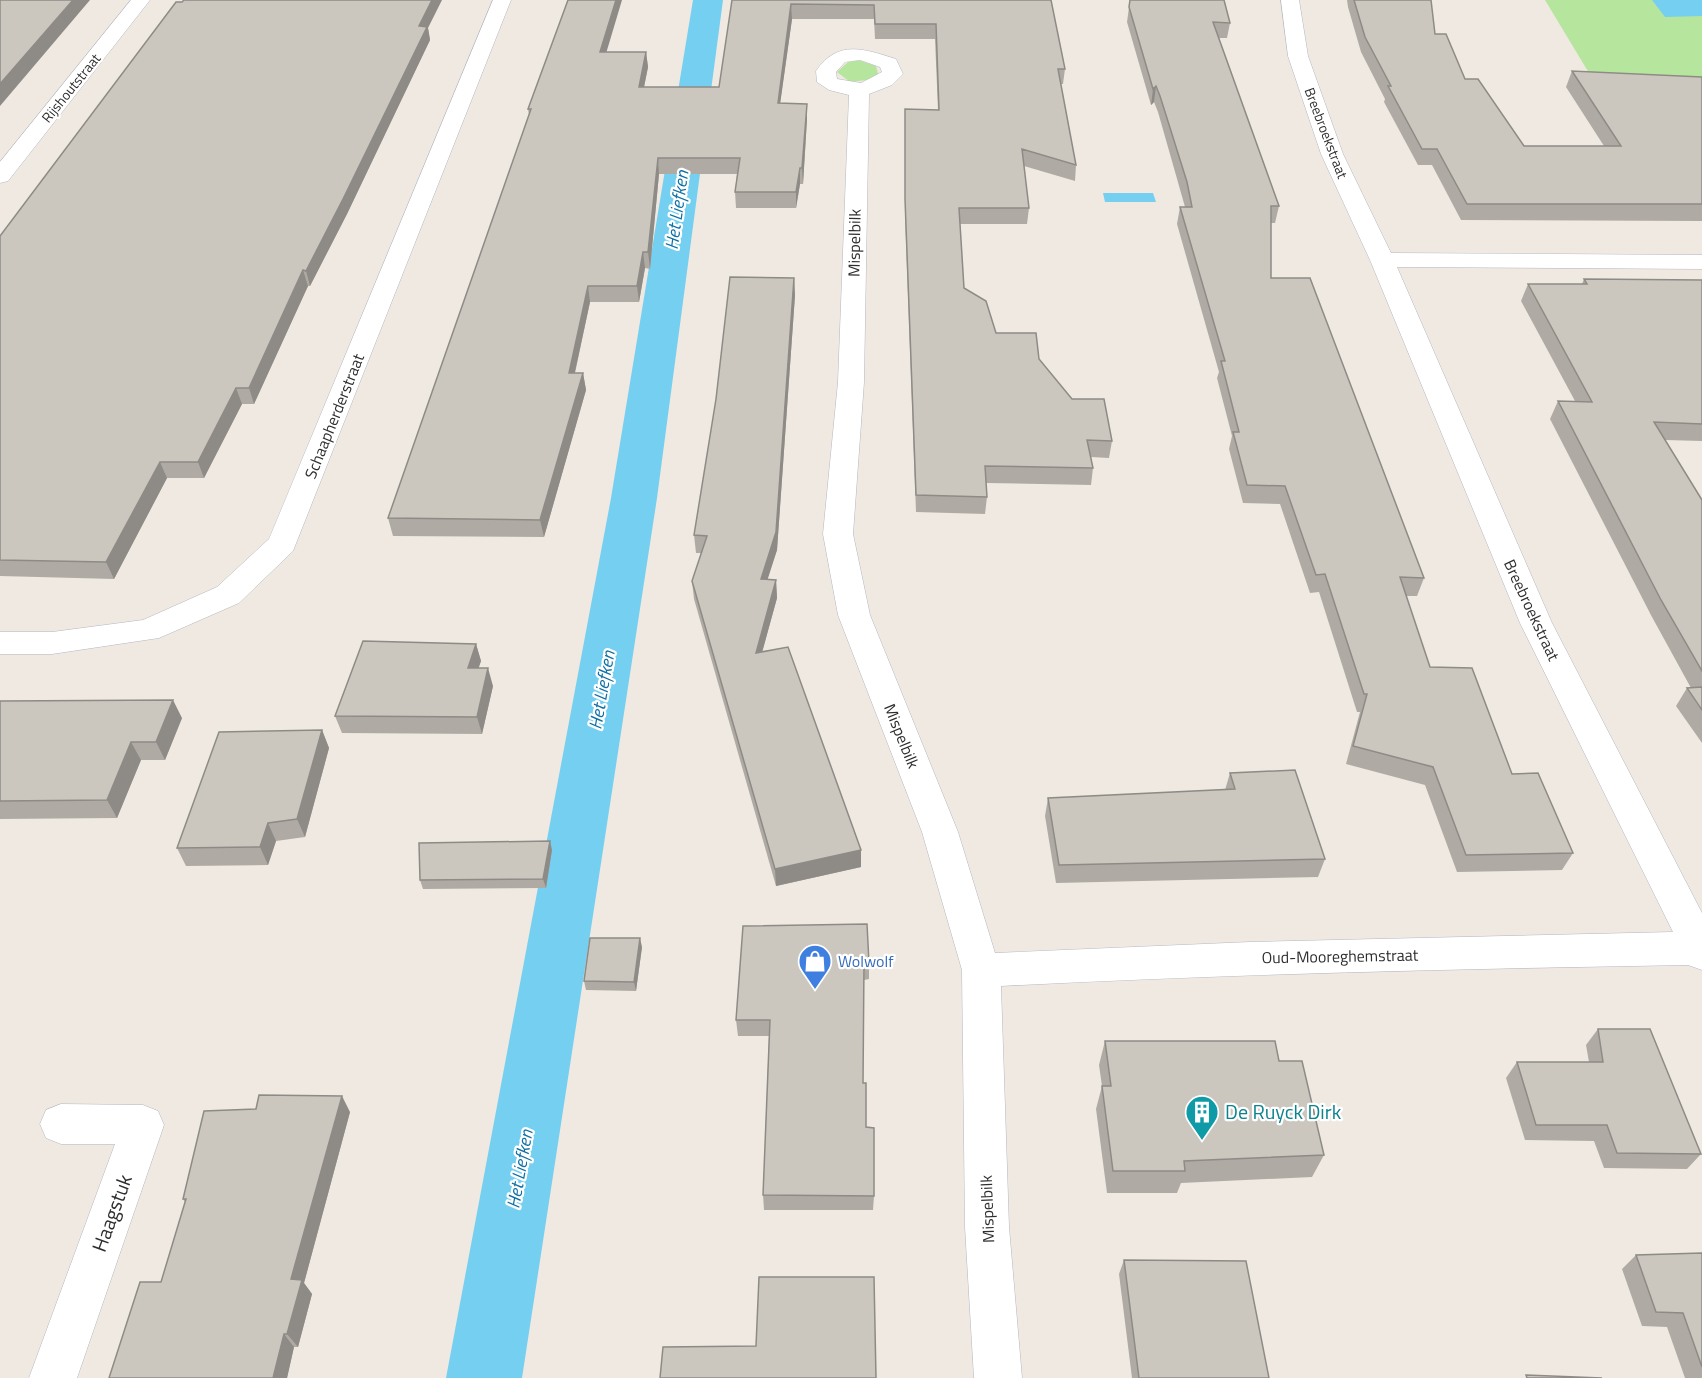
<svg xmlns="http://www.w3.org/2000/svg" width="1702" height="1378" viewBox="0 0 1702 1378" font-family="'Titillium Web',sans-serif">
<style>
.green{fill:#b6e59e}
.water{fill:#75cff0}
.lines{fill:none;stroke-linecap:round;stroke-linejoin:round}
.canal{fill:#75cff0;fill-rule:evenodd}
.minor-casing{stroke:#b4b7c1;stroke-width:1}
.minor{fill:#fff;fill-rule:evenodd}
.wall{fill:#afaba4}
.shaded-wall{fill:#8e8b86}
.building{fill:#cbc7bf;stroke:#8e8b86;stroke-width:1.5}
.labels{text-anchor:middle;stroke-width:4.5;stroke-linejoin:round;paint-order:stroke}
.far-street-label{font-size:14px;fill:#2e2e2e;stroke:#fff}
.street-label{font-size:16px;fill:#2e2e2e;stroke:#fff}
.shop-label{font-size:16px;fill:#366cbe;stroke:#fff;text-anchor:start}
.water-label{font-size:18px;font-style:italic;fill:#0d6fa3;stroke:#fff}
.near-culture-label{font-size:20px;fill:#0d838f;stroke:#fff;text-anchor:start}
.near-street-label{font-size:20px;fill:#2e2e2e;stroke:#fff}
</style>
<rect width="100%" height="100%" fill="#efe9e1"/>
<path class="green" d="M1545 0H1702V104L1604 98Z
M858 60 876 66 878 74 875 79 850 82 837 72 848 62Z"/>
<path class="water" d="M1652 0H1702V16L1665 17Z
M1103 193H1153L1156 202H1105Z"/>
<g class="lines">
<path class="canal" d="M693 0H723L657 498 522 1378H446L611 498Z"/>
<defs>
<path id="minor" d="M131 0H150L8 181 0 183V162Z
M493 0H511L293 551 239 603 159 638 52 654H0V632H52L143 620 217 587 269 539Z
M1281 0H1299L1308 56 1343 154 1391 253 1702 255V269L1397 267 1552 623 1702 913V970L1688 965C1459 969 1230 974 1001 986L1009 1227 1022 1378H974L965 1227 962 970 922 832 838 615 823 534 838 382 849 95 829 90 817 82 816 71C838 39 864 49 896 59L903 74 892 85 869 94 864 382 853 534 870 615 958 832 995 953 1250 942 1673 932 1520 623 1370 260 1321 154 1288 56ZM860 60 880 67 882 72 861 83 837 79 836 72 845 62Z
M61 1104 143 1105 158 1111 164 1125 77 1378H29L115 1144H61L46 1138 40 1124 46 1110Z"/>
</defs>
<use href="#minor" class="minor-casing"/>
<use href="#minor" class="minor"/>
</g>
<path class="wall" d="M732 0H1051L1065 69 1063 84H1061L1076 165 1075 181 1024 166 1029 208 1027 224H960L964 288 996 333 1039 359 1072 399 1112 441 1109 458 1091 457 1093 468 1091 485 986 483 987 497 985 514 916 512 905 215V125L938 110 935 39H875L874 19H792L780 103 807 119 803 184H800L796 208H736L735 192 737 174H659L650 269 645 268 639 302H590L575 373H583L586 390 544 537 393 536 388 518 529 115 528 109 607 52H646L648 67 644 87H719Z
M1130 0 1230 23 1227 38H1219L1279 206 1275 223H1271V278L1424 578 1417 596H1406L1430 667 1573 853 1562 870 1457 872 1425 785 1346 764 1360 712H1357L1319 592 1310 593 1280 504 1243 503 1229 449 1232 436 1217 378 1219 372 1177 224 1180 207H1185L1158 112 1154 102 1151 105 1127 22Z
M1347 0H1431L1435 34 1465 79 1524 146H1604L1566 87 1572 71 1702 77V221L1461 220 1432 165H1418L1384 102 1385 99 1361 52 1348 7Z
M182 2 428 28 430 40 347 214 310 286H308L254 404H242L204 478H167L114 579 0 576V236Z
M794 278 795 295 777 550 767 579 776 580 777 598 762 652 861 867 776 886 694 599 692 581 701 553H696L694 535Z
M1584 279 1702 280V441L1665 440 1702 500V743L1676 706 1687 688H1691L1652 617 1550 419 1558 401H1575L1521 301 1528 284H1582Z
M476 644 481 661 478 668 493 686 482 734 342 733 335 716Z
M0 701 182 718 165 760H141L117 818 0 819Z
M322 730 329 748 305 837 276 841 268 865 186 866 177 848Z
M1230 773 1325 859 1318 877 1056 883 1045 816 1048 798 1225 790Z
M552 850 546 888 423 889 420 880Z
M743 926 869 963V979L864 980 863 1083 866 1127 874 1196 873 1210H764L763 1195 769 1036H738L736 1020Z
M642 947 636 991 586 990 584 981Z
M1598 1029 1701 1154 1687 1169 1604 1168 1594 1141 1525 1140 1506 1078 1517 1062H1589L1586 1045Z
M1105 1041 1279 1061 1324 1155 1312 1177 1181 1183 1177 1193H1107L1096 1109 1102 1086 1099 1065Z
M350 1112 304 1283 312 1294 298 1347H294L287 1378H109L161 1282 185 1202 183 1199Z
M1702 1253V1378H1685L1667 1327 1642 1326 1622 1269 1636 1255Z
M1124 1260 1269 1378H1132L1119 1274Z"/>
<path class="shaded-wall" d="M73 0H90L0 106V84Z
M432 0H442L428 28 430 40 347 214 310 286 306 271 419 26Z
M616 0H622L602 67 600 52Z
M791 4 792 19 778 119V103Z
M646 52 648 67 641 102 639 87Z
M1156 86 1154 102 1151 105 1153 89Z
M807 104V119L803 184 802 168Z
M658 158 659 174 650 269 648 252Z
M800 168V184L796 208V192Z
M643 252 645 268 639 302 637 286Z
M303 270 308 286 254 404 249 388Z
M794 278 795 295 777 550 762 597 761 579Z
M588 286 590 302 571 390 569 373Z
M583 373 586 390 544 537 540 520Z
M236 388 242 404 204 478 198 462Z
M160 462 167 478 114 579 106 562Z
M776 580 777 598 757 671 756 653Z
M476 644 481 661 473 685 468 668Z
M488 668 493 686 482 734 477 717Z
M173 700 182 718 165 760 156 742Z
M322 730 329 748 305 837 297 819Z
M131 742 141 760 117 818 107 800Z
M268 823 276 841 268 865 260 847Z
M550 841 552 850 546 888 543 879Z
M861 850V867L776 886 775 869Z
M640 938 642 947 636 991 634 982Z
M342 1096 350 1112 304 1283 312 1294 298 1347 287 1334 291 1279Z
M284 1334 294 1347 287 1378H273Z"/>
<path class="building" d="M0 0H73L0 84Z
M184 0H432L419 26 427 27 343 199 306 271 303 270 249 388H236L198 462H160L106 562 0 560V236L176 2H182Z
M568 0H616L600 52H646L639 87H719L732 0H1051L1065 69H1058L1076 165 1022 149 1029 208H959L964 288 986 301 996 333H1036L1039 359 1072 399H1104L1112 441 1087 440 1093 468 985 466 987 497 916 495 905 199V109L939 110 936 24H875L874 5 791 4 778 103 807 104 802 168H800L796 192H735L740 158H658L648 252H643L637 286H588L569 373H583L540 520 388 518 531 109H528Z
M1130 0H1224L1230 23 1213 22 1279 206H1271V278H1310L1424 578 1400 577 1430 667 1472 668 1512 774 1538 773 1573 853 1466 855 1433 767 1353 746 1367 694H1364L1325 574 1316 575 1285 486 1247 485 1233 432H1239L1221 361H1225L1180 207H1192L1187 182 1160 96 1156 86 1153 89 1129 7Z
M1354 0H1431L1435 34H1446L1465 79H1478L1524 146H1621L1572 71 1702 77V204H1467L1437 149H1422L1388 86H1391L1365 37Z
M730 277 794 278 776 532 761 579 776 580 756 653 788 647 861 850 775 869 692 581 707 536 694 535 716 399Z
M1584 279 1702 280V424L1654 422 1702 500V671L1661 600 1558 401 1592 402 1528 284H1587Z
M363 641 476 644 468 668H488L477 717 335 716Z
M1702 687V710L1687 688Z
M173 700 156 742H131L107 800 0 801V701Z
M322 730 297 819 268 823 260 847 177 848 219 732Z
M1295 770 1325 859 1059 865 1048 798 1235 789 1230 773Z
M550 841 543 879 420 880 419 843Z
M867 924 869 963H864L863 1083H866V1127L874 1128V1196L763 1195 770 1020H736L743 926Z
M590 938H640L634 982 584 981Z
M1598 1029H1650L1701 1154 1617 1153 1607 1125H1536L1517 1062H1603Z
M1105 1041H1275L1279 1061H1302L1324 1155 1184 1161 1185 1171H1113L1102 1086H1111Z
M259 1095 342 1096 291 1279 302 1280 287 1334H284L273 1378H109L140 1282H161L186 1199H183L204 1111 256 1109Z
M1702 1253V1367L1683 1313 1656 1312 1636 1255Z
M1124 1260 1246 1261 1269 1378H1139Z
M759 1277H874L876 1378H660L663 1347 756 1346Z
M1526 1375 1602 1378H1527Z"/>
<defs>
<symbol id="shop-pin" viewBox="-11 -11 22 30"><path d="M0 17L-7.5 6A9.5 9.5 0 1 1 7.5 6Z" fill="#3f7fe0" stroke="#fff"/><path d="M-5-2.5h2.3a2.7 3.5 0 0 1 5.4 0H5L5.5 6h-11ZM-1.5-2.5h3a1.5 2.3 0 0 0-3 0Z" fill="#fff"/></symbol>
<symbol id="building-pin" viewBox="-11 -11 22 30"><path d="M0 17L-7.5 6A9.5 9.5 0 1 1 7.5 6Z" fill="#0f9aa8" stroke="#fff"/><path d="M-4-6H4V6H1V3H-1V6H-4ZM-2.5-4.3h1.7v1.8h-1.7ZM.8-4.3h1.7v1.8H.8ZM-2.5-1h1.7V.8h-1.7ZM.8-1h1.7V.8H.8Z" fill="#fff"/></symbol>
</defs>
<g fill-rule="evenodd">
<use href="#shop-pin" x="796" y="942" width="38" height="52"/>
<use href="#building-pin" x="1183" y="1093" width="38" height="52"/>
</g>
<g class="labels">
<g class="far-street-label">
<text transform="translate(71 88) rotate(-51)" y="5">Rijshoutstraat</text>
<text transform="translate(1326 133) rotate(69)" y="5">Breebroekstraat</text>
</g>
<g class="street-label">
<text transform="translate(854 243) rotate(-89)" y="6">Mispelbilk</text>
<text transform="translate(334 416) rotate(-68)" y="6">Schaapherderstraat</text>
<text transform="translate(1532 610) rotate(65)" y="6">Breebroekstraat</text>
<text transform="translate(902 736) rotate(68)" y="6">Mispelbilk</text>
<text transform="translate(1340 956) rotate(-1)" y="6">Oud-Mooreghemstraat</text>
<text transform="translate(987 1209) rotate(-92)" y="6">Mispelbilk</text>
</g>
<g class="shop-label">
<text x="838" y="967">Wolwolf</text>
</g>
<g class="water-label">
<text transform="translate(677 210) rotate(-82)" y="6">Het Liefken</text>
<text transform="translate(602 690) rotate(-80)" y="6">Het Liefken</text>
<text transform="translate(520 1169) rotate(-80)" y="6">Het Liefken</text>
</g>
<g class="near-culture-label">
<text x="1225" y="1119">De Ruyck Dirk</text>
</g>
<g class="near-street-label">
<text transform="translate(112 1213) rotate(-70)" y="7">Haagstuk</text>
</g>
</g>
</svg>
